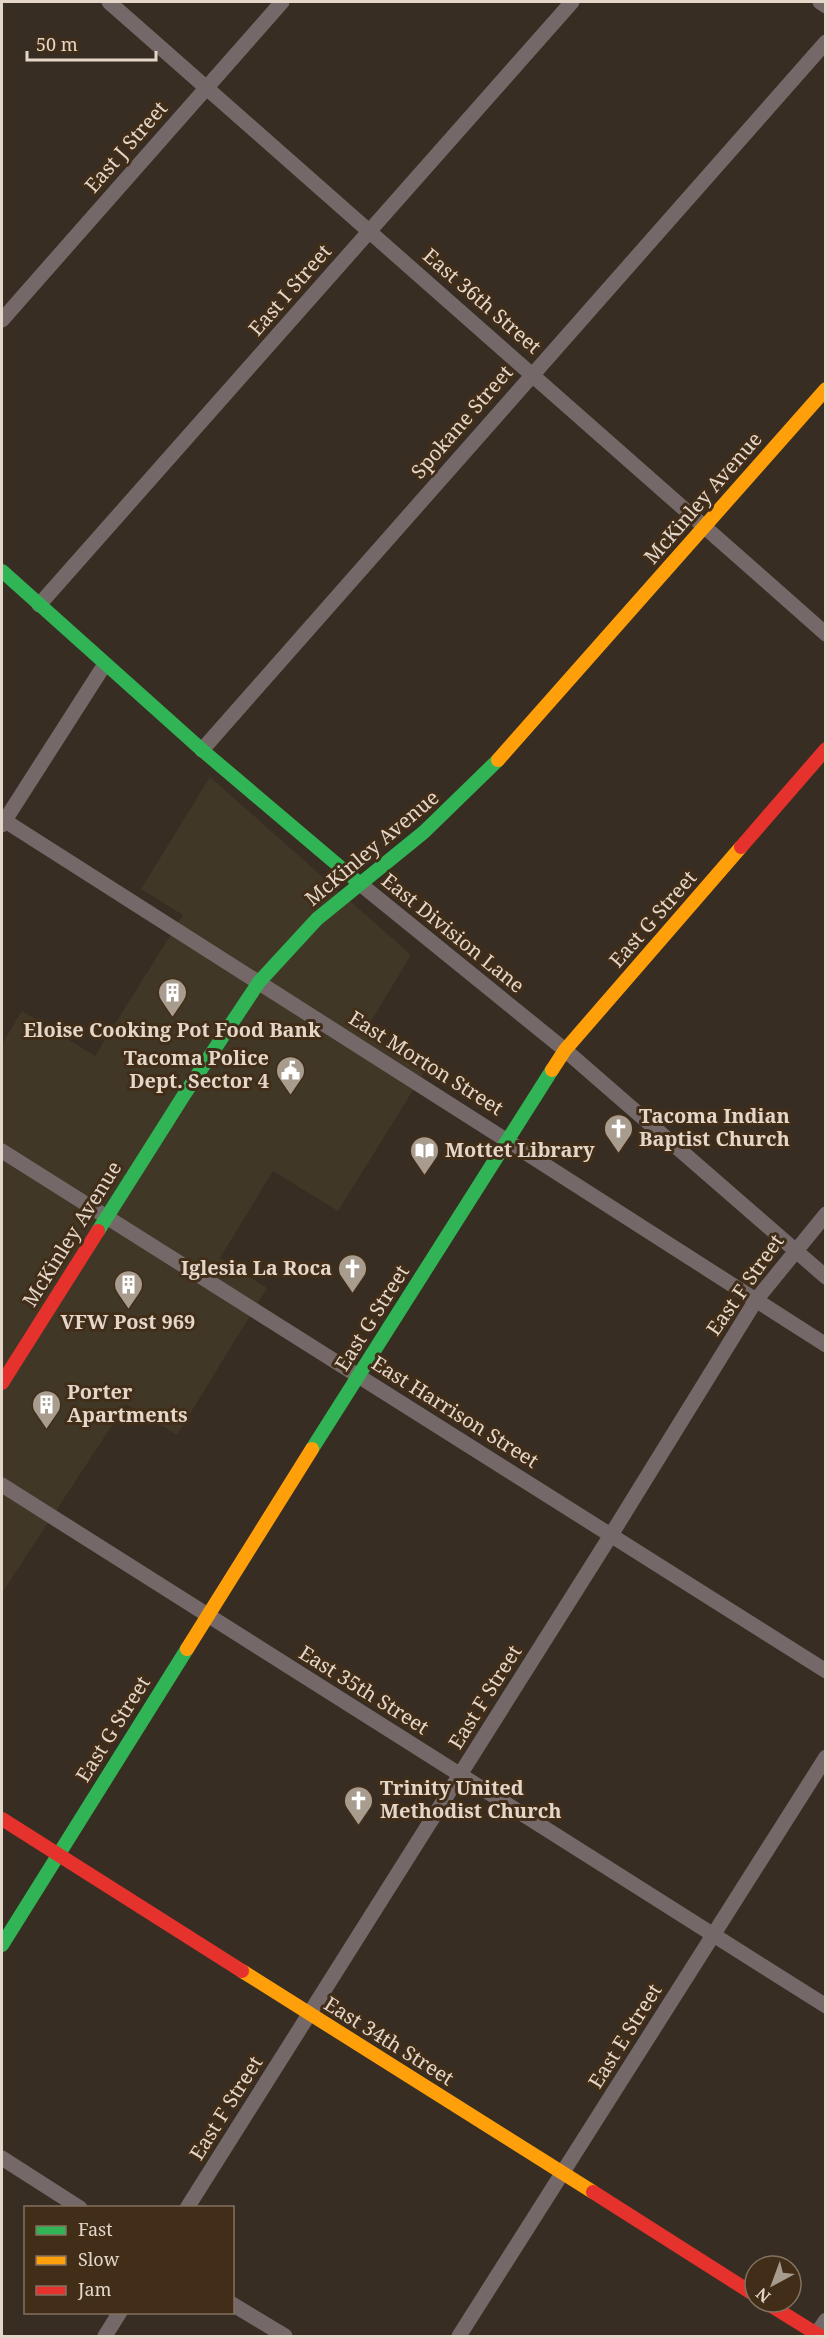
<svg xmlns="http://www.w3.org/2000/svg" width="827" height="2338" viewBox="0 0 827 2338" font-family="'Noto Serif',serif">
<style>
.commercial{fill:#403727}
.lines{fill:none;stroke-linecap:round;stroke-linejoin:round}
.street{stroke:#746968;stroke-width:15}
.fast{stroke:#30b455;stroke-width:14}
.slow{stroke:#ff9f0a;stroke-width:14}
.jam{stroke:#e5322d;stroke-width:14}
.labels{text-anchor:middle;stroke-width:6;stroke-linejoin:round;paint-order:stroke}
.street-label{font-size:20px;fill:#e4d7ca;stroke:#422e18}
.poi-label{font-size:20px;font-weight:bold;fill:#e4d7ca;stroke:#422e18;text-anchor:start}
</style>
<rect width="100%" height="100%" fill="#382d22"/>
<path class="commercial" d="M210 777 411 955 364 1033 425 1071 338 1211 273 1171 220 1258 267 1288 177 1435 126 1404 2 1593V1044L22 1011 95 1056 183 915 141 889Z"/>
<g class="lines">
<path class="street" d="M109 2 826 634
M820 2 826 6
M2 320 282 2
M39 605 572 2
M202 750 826 42
M2 819 506 1140 826 1345
M2 825 105 664
M359 883 565 1050 826 1277
M2 1151 826 1671
M2 1485 826 2006
M2 2158 80 2208
M187 2208 611 1535 756 1300 826 1214
M232 2304 285 2336
M105 2336 120 2312
M459 2336 826 1757
M815 2336 826 2320"/>
<path class="fast" d="M2 571 202 750 359 883
M98 1231 184 1095 259 982 317 919 424 832 498 760
M312 1449 552 1070
M2 1945 187 1649"/>
<path class="slow" d="M498 760 826 389
M552 1070 565 1050 741 847
M187 1649 312 1449
M242 1971 593 2192"/>
<path class="jam" d="M741 847 826 749
M2 1383 98 1231
M2 1819 242 1971
M593 2192 755 2295
M765 2302 820 2336"/>
</g>
<defs>
<symbol id="building-pin" viewBox="-11 -11 22 30"><path d="M0 17L-7.5 6A9.5 9.5 0 1 1 7.5 6Z" fill="#a89c8f" stroke="#422e18"/><path d="M-4-6H4V6H1V3H-1V6H-4ZM-2.5-4.3h1.7v1.8h-1.7ZM.8-4.3h1.7v1.8H.8ZM-2.5-1h1.7V.8h-1.7ZM.8-1h1.7V.8H.8Z" fill="#fff"/></symbol>
<symbol id="civic-pin" viewBox="-11 -11 22 30"><path d="M0 17L-7.5 6A9.5 9.5 0 1 1 7.5 6Z" fill="#a89c8f" stroke="#422e18"/><path d="M-.6-6.5H3V-4.5H.6V-3L4-1V1h2V6H-6V1h2V-1L-.6-3ZM-1.2 2.5V6h2.4V2.5Z" fill="#fff"/></symbol>
<symbol id="church-pin" viewBox="-11 -11 22 30"><path d="M0 17L-7.5 6A9.5 9.5 0 1 1 7.5 6Z" fill="#a89c8f" stroke="#422e18"/><path d="M-1.2-6h2.4v3.5h3.3v2.4h-3.3V6h-2.4V-.1h-3.3v-2.4h3.3Z" fill="#fff"/></symbol>
<symbol id="library-pin" viewBox="-11 -11 22 30"><path d="M0 17L-7.5 6A9.5 9.5 0 1 1 7.5 6Z" fill="#a89c8f" stroke="#422e18"/><path d="M-6-4Q-3-5.5-.7-3.5V5Q-3 3-6 4ZM6-4Q3-5.5 .7-3.5V5Q3 3 6 4Z" fill="#fff"/></symbol>
</defs>
<g fill-rule="evenodd">
<use href="#building-pin" x="156" y="976" width="33" height="45"/>
<use href="#civic-pin" x="274" y="1054" width="33" height="45"/>
<use href="#church-pin" x="602" y="1112" width="33" height="45"/>
<use href="#library-pin" x="408" y="1134" width="33" height="45"/>
<use href="#church-pin" x="336" y="1252" width="33" height="45"/>
<use href="#building-pin" x="112" y="1268" width="33" height="45"/>
<use href="#building-pin" x="30" y="1388" width="33" height="45"/>
<use href="#church-pin" x="342" y="1784" width="33" height="45"/>
</g>
<g class="labels">
<g class="street-label">
<text transform="translate(126 147) rotate(-49)" y="7">East J Street</text>
<text transform="translate(290 290) rotate(-49)" y="7">East I Street</text>
<text transform="translate(482 301) rotate(41)" y="7">East 36th Street</text>
<text transform="translate(462 422) rotate(-49)" y="7">Spokane Street</text>
<text transform="translate(703 498) rotate(-49)" y="7">McKinley Avenue</text>
<text transform="translate(372 848) rotate(-40)" y="7">McKinley Avenue</text>
<text transform="translate(653 919) rotate(-49)" y="7">East G Street</text>
<text transform="translate(453 933) rotate(39)" y="7">East Division Lane</text>
<text transform="translate(426 1063) rotate(32)" y="7">East Morton Street</text>
<text transform="translate(72 1234) rotate(-58)" y="7">McKinley Avenue</text>
<text transform="translate(745 1285) rotate(-55)" y="7">East F Street</text>
<text transform="translate(372 1318) rotate(-58)" y="7">East G Street</text>
<text transform="translate(455 1412) rotate(32)" y="7">East Harrison Street</text>
<text transform="translate(364 1690) rotate(32)" y="7">East 35th Street</text>
<text transform="translate(485 1697) rotate(-58)" y="7">East F Street</text>
<text transform="translate(113 1729) rotate(-58)" y="7">East G Street</text>
<text transform="translate(625 2036) rotate(-58)" y="7">East E Street</text>
<text transform="translate(389 2041) rotate(32)" y="7">East 34th Street</text>
<text transform="translate(226 2108) rotate(-58)" y="7">East F Street</text>
</g>
<g class="poi-label">
<text x="172" y="1037" text-anchor="middle">Eloise Cooking Pot Food Bank</text>
<text x="269" y="1065" text-anchor="end">Tacoma Police<tspan x="269" dy="23">Dept. Sector 4</tspan></text>
<text x="639" y="1123">Tacoma Indian<tspan x="639" dy="23">Baptist Church</tspan></text>
<text x="445" y="1157">Mottet Library</text>
<text x="332" y="1275" text-anchor="end">Iglesia La Roca</text>
<text x="128" y="1329" text-anchor="middle">VFW Post 969</text>
<text x="67" y="1399">Porter<tspan x="67" dy="23">Apartments</tspan></text>
<text x="380" y="1795">Trinity United<tspan x="380" dy="23">Methodist Church</tspan></text>
</g>
</g>
<rect width="827" height="2338" fill="none" stroke="#e4d7ca" stroke-width="6"/>
<rect x="24" y="2206" width="210" height="108" fill="#422e18" stroke="#83725f" stroke-width="1.5"/>
<rect x="36" y="2226" width="30" height="9" fill="#30b455" stroke="#83725f" stroke-width="1.5"/>
<text x="78" y="2236" font-size="18" fill="#e4d7ca">Fast</text>
<rect x="36" y="2256" width="30" height="9" fill="#ff9f0a" stroke="#83725f" stroke-width="1.5"/>
<text x="78" y="2266" font-size="18" fill="#e4d7ca">Slow</text>
<rect x="36" y="2286" width="30" height="9" fill="#e5322d" stroke="#83725f" stroke-width="1.5"/>
<text x="78" y="2296" font-size="18" fill="#e4d7ca">Jam</text>
<g transform="translate(773 2284) rotate(221)"><circle r="28" fill="#422e18" stroke="#83725f" stroke-width="1.5"/>
<path d="M0-4.5L10 22L0 15L-10 22Z" fill="#a89c8f"/>
<text y="-9" font-size="16" font-weight="bold" text-anchor="middle" fill="#e4d7ca">N</text>
</g>
<path d="M27 51v9h129v-9" fill="none" stroke="#e4d7ca" stroke-width="3"/>
<text x="36" y="51" font-size="18" fill="#e4d7ca" stroke="#422e18" stroke-width="4.5" paint-order="stroke">50 m</text>
</svg>
